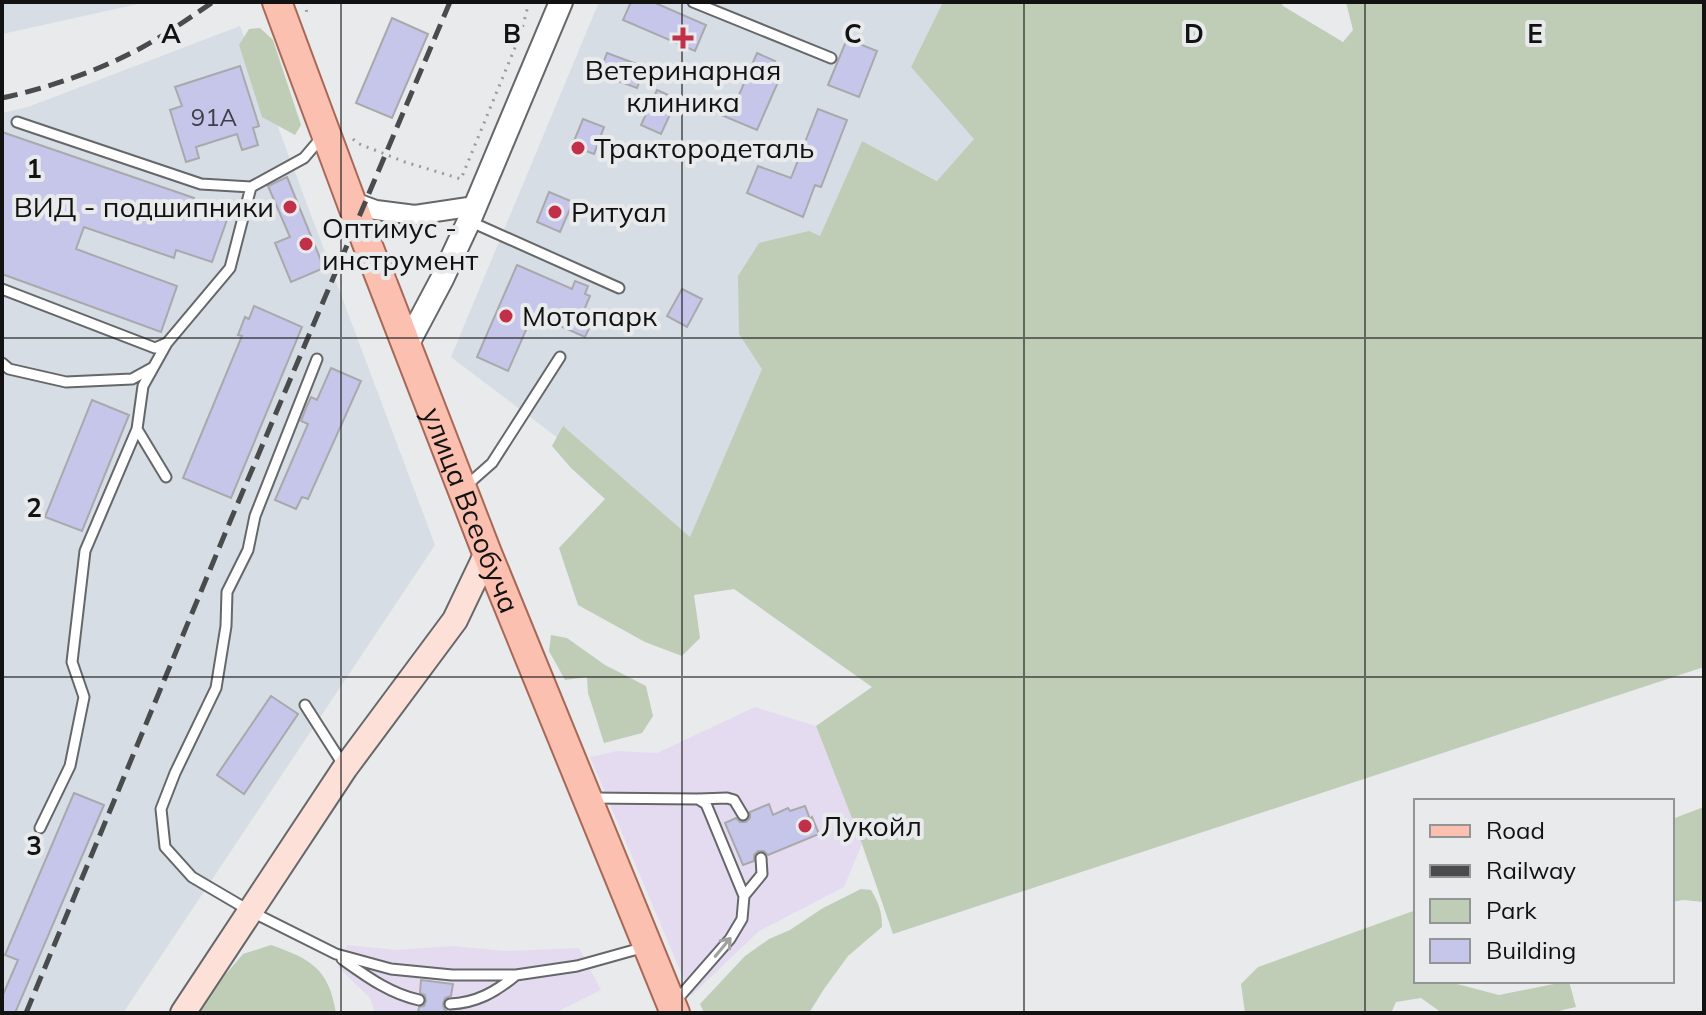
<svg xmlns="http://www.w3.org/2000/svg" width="1706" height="1015" viewBox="0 0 1706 1015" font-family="Mulish,sans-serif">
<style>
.commercial{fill:#e4dbf0}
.built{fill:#d6dde5}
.green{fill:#bfcdb7}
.building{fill:#c6c6ea;stroke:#a9a9ac;stroke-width:2}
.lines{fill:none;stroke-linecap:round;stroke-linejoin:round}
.service-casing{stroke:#656769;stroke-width:13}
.minor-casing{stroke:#656769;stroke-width:22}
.tertiary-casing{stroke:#656769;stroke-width:26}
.secondary-casing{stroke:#656769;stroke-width:28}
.primary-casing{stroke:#a86857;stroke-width:32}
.path{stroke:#999a9c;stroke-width:3;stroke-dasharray:2 6;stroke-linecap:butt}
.service{stroke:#fff;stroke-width:9}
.minor{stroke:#fff;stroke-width:18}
.tertiary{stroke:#fff;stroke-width:22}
.secondary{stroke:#fde0d7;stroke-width:24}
.primary{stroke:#fbc0b0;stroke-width:28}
.rail{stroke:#4a4b4c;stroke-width:5;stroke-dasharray:16 8;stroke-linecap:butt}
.oneway{stroke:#a0a0a1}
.grid{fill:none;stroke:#121213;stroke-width:2;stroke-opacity:0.55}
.poi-dot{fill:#c13048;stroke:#e8eaec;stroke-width:3}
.labels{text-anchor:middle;stroke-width:8;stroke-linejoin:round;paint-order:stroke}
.number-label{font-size:24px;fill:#3f3f49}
.poi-label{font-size:28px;fill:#121213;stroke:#e8eaec;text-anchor:start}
.street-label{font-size:28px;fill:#121213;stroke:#e8eaec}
.grid-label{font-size:26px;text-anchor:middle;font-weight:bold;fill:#121213;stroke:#e8eaec;stroke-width:8;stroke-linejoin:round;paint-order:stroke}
</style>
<rect width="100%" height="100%" fill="#e8eaec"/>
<path class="commercial" d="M755 707 816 726 862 844 844 887 759 931 691 996 590 757 617 751 657 753Z
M347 945 397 950 452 946 505 951 579 948 601 990 555 1013H375L370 998 338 967Z"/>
<path class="built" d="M2 2H147L2 34Z
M599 2H943L911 67 975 138 938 181 862 141 690 538 451 357Z
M240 26 435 545 123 1013H2V113L28 107Z"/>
<path class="green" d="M943 2H1281L1283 6 1343 42 1353 30 1346 2H1704V667L893 934 862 844 816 726 872 687 734 589 694 595 700 638 682 656 645 642 578 605 559 548 605 499 571 468 552 446 563 426 690 537 762 369 739 334 738 276 759 243 809 231 820 236 862 141 937 181 974 139 911 67Z
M260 28 273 40 301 125 295 135 262 117 239 45 249 29Z
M551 635 567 638 605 665 646 686 653 716 642 733 604 743 588 693 587 677 565 680 549 651Z
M1704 807V902L1683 900 1672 902V819Z
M861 889 871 890C879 903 882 912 882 927L848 956 824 989 809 1013H704L700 1004 745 956 769 939 790 930 823 908Z
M1416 910V981H1456L1457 984 1499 995 1569 981 1576 1007 1550 1013H1442L1421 998 1396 1002 1391 1013H1245L1241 984 1258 967Z
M271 945C311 959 329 969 336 1013H198L220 981 243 954Z"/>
<path class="building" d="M631 2H653L706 25 695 51 623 20Z
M392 18 428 34 392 118 356 103Z
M847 39 877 51 859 97 828 85Z
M607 53 645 67 637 88 599 74Z
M757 53 775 61 772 68 782 73 757 130 714 112 721 96 736 102Z
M240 66 259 126 253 128 258 145 242 150 237 134 196 147 199 158 186 162 170 110 182 106 175 87Z
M657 90 677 99 661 134 641 125Z
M818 109 847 120 821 187 815 185 803 217 747 193 758 166 791 178Z
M583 119 604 127 594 154 572 146Z
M2 132 194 198 192 205 228 217 212 262 176 250 174 258 84 227 76 249 177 286 161 332 2 274Z
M287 177 324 268 291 282 275 243 290 237 268 186Z
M549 192 573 202 560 232 537 222Z
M517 265 572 289 575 281 588 286 585 294 590 296 582 315 593 320 585 337 533 314 508 371 477 357Z
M682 289 702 299 687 327 667 316Z
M254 306 302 327 231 498 183 478 242 336 238 335 245 317 249 319Z
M331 368 361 381 308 499 302 497 296 509 275 500 308 424 301 421 306 408 311 397 317 400Z
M92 400 129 415 82 531 45 517Z
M271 696 298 714 244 794 217 775Z
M74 793 104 805 15 1013H2V997L18 960 5 955Z
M769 804 773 815 788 808 790 811 805 806 810 819 812 817 819 834 768 855 764 851H758L754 855V861L743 865 725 823 736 818 740 822H746L750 818V812Z
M421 980 453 984 451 996 445 998 443 1004 444 1009 449 1013H418L419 1007 424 1006 426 1001 425 995 420 993Z"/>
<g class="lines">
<defs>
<path id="service" d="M693 2 831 58
M17 122 201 184 251 187
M469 221 619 288
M2 289 155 348 167 343
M317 359 255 516 248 550 227 592 226 626 216 688 175 773 161 809 165 847 192 877 250 911 336 954 391 969 452 975H516L577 966 645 947
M2 363 9 369 66 382 132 379 152 368
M137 429 166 477
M466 486 492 463 560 357
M305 705 344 766
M590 798 698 799 706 804 711 816 744 896 742 919 730 939 674 1003
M699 799 727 798 734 800 743 815
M40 828 70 766 84 697 72 662 85 551 137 429 143 386 167 343 230 268 251 187 304 158 321 138
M744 896 762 874 761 858
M342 959C366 976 390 994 419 1000
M450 1004C476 1003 496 992 516 975"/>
<path id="minor" d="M351 201 376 210 415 215 475 206"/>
<path id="tertiary" d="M407 345 442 279 469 221 561 2"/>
<path id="secondary" d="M183 1013 345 768 455 620 487 553"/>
<g id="primary">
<path id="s1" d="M277 2 358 220 487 553 675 1013"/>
</g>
</defs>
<use href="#service" class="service-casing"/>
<use href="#minor" class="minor-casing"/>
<use href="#tertiary" class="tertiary-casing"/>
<use href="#secondary" class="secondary-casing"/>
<use href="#primary" class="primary-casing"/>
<path class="path" d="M305 2 307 14
M353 139 357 143 405 162 461 179 521 33 529 2"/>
<use href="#service" class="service"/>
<use href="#minor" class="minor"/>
<use href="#tertiary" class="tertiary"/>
<use href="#secondary" class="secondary"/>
<use href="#primary" class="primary"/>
<path class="rail" d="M2 98C55 86 108 68 155 40 175 28 194 15 213 2
M26 1013 229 524 450 2"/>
</g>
<defs><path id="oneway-shaft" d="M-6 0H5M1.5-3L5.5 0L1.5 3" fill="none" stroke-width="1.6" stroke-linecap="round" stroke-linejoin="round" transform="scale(2)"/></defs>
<use class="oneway" href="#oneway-shaft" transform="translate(723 947) rotate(-50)"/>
<path class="grid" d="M341 2V1013M682 2V1013M1024 2V1013M1365 2V1013M2 338H1704M2 677H1704"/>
<g class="poi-dot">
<path d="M679 26h8v8h8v8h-8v8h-8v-8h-8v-8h8z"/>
<circle cx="578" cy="148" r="8"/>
<circle cx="290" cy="207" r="8"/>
<circle cx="555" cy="212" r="8"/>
<circle cx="306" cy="244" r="8"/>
<circle cx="506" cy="316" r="8"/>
<circle cx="805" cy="826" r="8"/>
</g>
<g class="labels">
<g class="number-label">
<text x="214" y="126">91А</text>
</g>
<g class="poi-label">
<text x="683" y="80" text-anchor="middle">Ветеринарная<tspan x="683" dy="32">клиника</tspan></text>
<text x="594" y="158">Трактородеталь</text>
<text x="274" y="217" text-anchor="end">ВИД - подшипники</text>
<text x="571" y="222">Ритуал</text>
<text x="322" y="238">Оптимус -<tspan x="322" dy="32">инструмент</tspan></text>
<text x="522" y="326">Мотопарк</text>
<text x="821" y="836">Лукойл</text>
</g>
<g class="street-label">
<text dy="10" stroke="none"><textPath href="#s1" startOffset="544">улица Всеобуча</textPath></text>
</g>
</g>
<g class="grid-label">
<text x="171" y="43">A</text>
<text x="512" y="43">B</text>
<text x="853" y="43">C</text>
<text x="1194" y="43">D</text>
<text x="1535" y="43">E</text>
<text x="34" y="178">1</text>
<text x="34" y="517">2</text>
<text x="34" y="855">3</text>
</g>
<rect width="1706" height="1015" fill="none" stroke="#121213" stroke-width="8"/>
<rect x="1414" y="799" width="260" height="184" fill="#e8eaec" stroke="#929495" stroke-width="2"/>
<rect x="1430" y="825" width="40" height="12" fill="#fbc0b0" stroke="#929495" stroke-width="2"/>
<text x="1486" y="839" font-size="24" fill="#121213">Road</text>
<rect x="1430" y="865" width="40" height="12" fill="#4a4b4c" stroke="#929495" stroke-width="2"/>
<text x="1486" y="879" font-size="24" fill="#121213">Railway</text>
<rect x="1430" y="899" width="40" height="24" fill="#bfcdb7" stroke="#929495" stroke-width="2"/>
<text x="1486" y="919" font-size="24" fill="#121213">Park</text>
<rect x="1430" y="939" width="40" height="24" fill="#c6c6ea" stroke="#929495" stroke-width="2"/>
<text x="1486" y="959" font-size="24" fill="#121213">Building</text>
</svg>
